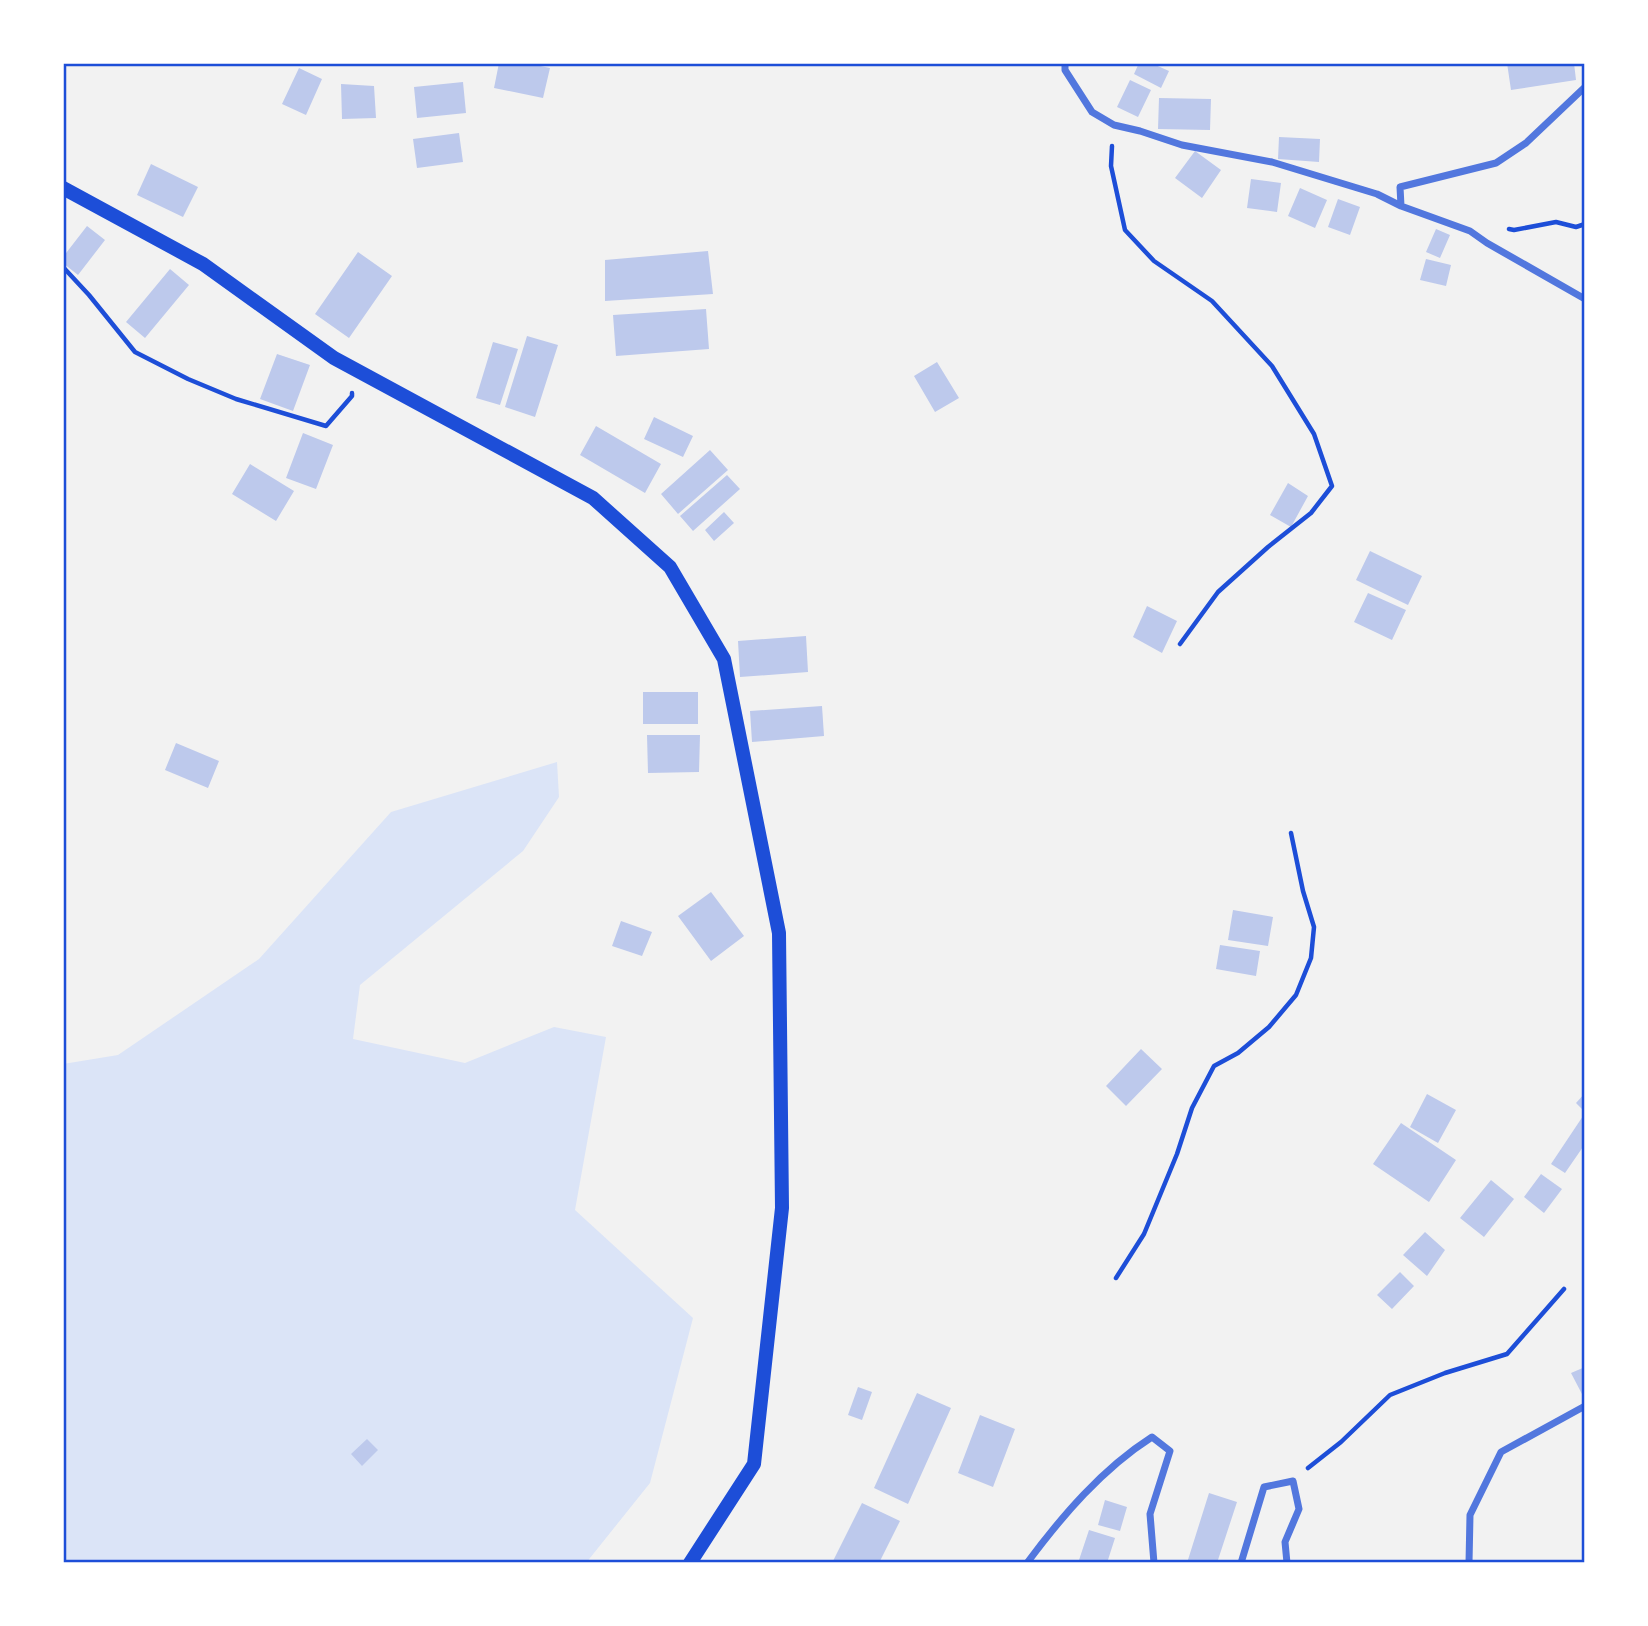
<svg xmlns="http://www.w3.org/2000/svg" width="1648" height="1626" viewBox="0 0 1648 1626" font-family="'Roboto Condensed',sans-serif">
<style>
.green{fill:#dbe4f7}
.building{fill:#bdc9ec}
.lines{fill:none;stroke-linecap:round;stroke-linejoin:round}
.path{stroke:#1d4ed8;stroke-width:4.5}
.minor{stroke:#5277de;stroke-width:7}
.secondary{stroke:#1d4ed8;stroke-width:14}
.neatline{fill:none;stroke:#1d4ed8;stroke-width:2.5}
</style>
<rect width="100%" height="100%" fill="#f2f2f2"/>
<path class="green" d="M557 762 559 797 523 851 360 985 353 1039 465 1063 554 1027 606 1037 575 1210 693 1318 650 1483 586 1563H63V1064L118 1055 259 959 391 812Z"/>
<path class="building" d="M499 63H526L550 68 543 98 494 88Z
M1139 63H1151L1169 71 1161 88 1134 74Z
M1507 63H1574L1576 80 1511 90Z
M299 68 322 79 306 115 282 104Z
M1130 80 1151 90 1138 117 1117 107Z
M463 82 466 113 417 118 414 87Z
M341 84 374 86 376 118 342 119Z
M1159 98 1211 99 1210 130 1158 129Z
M459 133 463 162 417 168 413 139Z
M1279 137 1320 139 1319 162 1278 159Z
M1195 151 1221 170 1202 198 1175 178Z
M151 164 198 187 183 217 137 195Z
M1251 179 1281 183 1277 212 1247 208Z
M1300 188 1327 200 1315 228 1288 216Z
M1338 199 1360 207 1350 235 1328 227Z
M87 226 105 240 78 275 63 263V257Z
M1436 229 1450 235 1440 258 1426 252Z
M708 251 713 294 605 301V260Z
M358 252 392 276 349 338 315 314Z
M1426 259 1451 265 1446 286 1420 280Z
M170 269 189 285 145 338 126 322Z
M706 309 709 349 616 356 613 315Z
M527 336 558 345 535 417 505 407Z
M493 342 518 349 500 405 476 398Z
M277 354 310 365 293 411 260 399Z
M937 362 959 398 935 412 914 376Z
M654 417 693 436 683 457 644 439Z
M596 426 661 464 645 493 580 455Z
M303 433 333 445 316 489 286 478Z
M710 450 728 470 678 514 661 494Z
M250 464 294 491 276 521 232 494Z
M727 475 740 489 693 531 680 516Z
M1288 483 1308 496 1291 527 1270 515Z
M724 512 734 523 714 541 705 530Z
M1370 551 1422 576 1408 605 1356 580Z
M1368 593 1406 610 1392 640 1354 622Z
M1147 606 1177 621 1162 653 1133 637Z
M806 636 808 672 740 677 738 641Z
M643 692H698V724H643Z
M822 706 824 736 752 742 750 711Z
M647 735H700L699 772 648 773Z
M176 743 219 761 208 788 165 770Z
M711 892 744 936 711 961 678 916Z
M1233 910 1273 917 1268 946 1228 940Z
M621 921 652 932 642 956 612 946Z
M1220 945 1260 951 1256 976 1216 969Z
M1141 1049 1162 1069 1126 1106 1106 1086Z
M1585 1093V1112L1576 1103Z
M1427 1094 1456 1110 1438 1143 1410 1127Z
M1585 1113V1144L1565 1173 1551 1164Z
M1401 1123 1456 1160 1429 1202 1373 1164Z
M1541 1174 1562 1189 1544 1213 1524 1197Z
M1491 1180 1514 1199 1484 1237 1460 1218Z
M1425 1232 1445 1250 1427 1276 1403 1255Z
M1400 1272 1414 1286 1392 1309 1377 1295Z
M1585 1367V1395L1583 1396 1571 1373Z
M858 1387 872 1392 862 1420 848 1415Z
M917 1393 951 1408 908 1504 874 1488Z
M980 1415 1015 1429 993 1487 958 1473Z
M367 1439 378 1450 362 1466 351 1454Z
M1209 1493 1237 1502 1217 1563H1187Z
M1105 1500 1127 1507 1120 1531 1098 1525Z
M862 1503 900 1521 879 1563H832Z
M1089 1530 1115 1538 1107 1563H1078Z"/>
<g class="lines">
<path class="path" d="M1112 146 1111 166 1125 230 1154 261 1212 301 1272 366 1314 434 1332 486 1311 513 1268 547 1218 592 1180 644
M1509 229 1514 230 1556 222 1576 227 1585 224
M63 267 89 295 135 352 188 379 236 399 326 426 352 396V393
M1116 1278 1144 1234 1177 1154 1192 1108 1214 1066 1238 1053 1269 1027 1296 995 1311 958 1314 927 1303 891 1291 833
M1308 1468 1341 1442 1390 1395 1445 1373 1507 1354 1564 1289"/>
<path class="minor" d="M1065 63V70L1092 112 1114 125 1140 131 1182 145 1272 162 1377 194 1401 206 1470 231 1487 243 1585 299
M1401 206 1400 187 1496 163 1526 143 1585 87
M1027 1563C1062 1516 1102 1469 1152 1437L1170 1451 1150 1514 1154 1563
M1241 1563 1264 1487 1293 1481 1299 1509 1285 1542 1287 1563
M1469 1563 1470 1515 1501 1452 1585 1406"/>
<path class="secondary" d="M63 188 203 264 334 358 593 498 670 567 724 659 779 933 782 1208 754 1464 690 1563"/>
</g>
<rect width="1648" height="1626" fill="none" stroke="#ffffff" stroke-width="130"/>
<rect x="65" y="65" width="1518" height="1496" class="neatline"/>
</svg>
